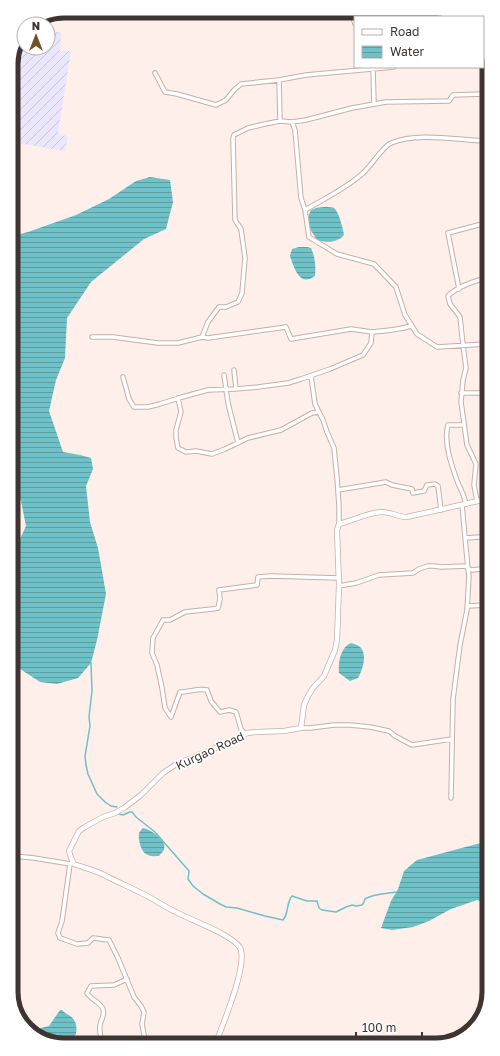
<svg xmlns="http://www.w3.org/2000/svg" width="500" height="1056" viewBox="0 0 500 1056" font-family="'Golos Text',sans-serif">
<style>
.industrial{fill:url(#industrial-furrows)}
.water{fill:url(#water-rules)}
.lines{fill:none;stroke-linecap:round;stroke-linejoin:round}
.stream{stroke:#6fc1c8;stroke-width:1.5}
.minor-casing{stroke:#c7afa7;stroke-width:5.5}
.tertiary-casing{stroke:#c7afa7;stroke-width:6}
.minor{stroke:#fff;stroke-width:3.5}
.tertiary{stroke:#fff;stroke-width:4.5}
.labels{text-anchor:middle;stroke-width:3.5;stroke-linejoin:round;paint-order:stroke}
.street-label{font-size:12px;fill:#3e3431;stroke:#fff}
.rim{fill:none;stroke:#3e3431;stroke-width:5}
</style>
<defs>
<pattern id="industrial-furrows" width="10" height="10" patternUnits="userSpaceOnUse"><rect width="10" height="10" fill="#eae6fc"/><path d="M-1 1l2-2M0 10L10 0M9 11l2-2" fill="none" stroke="#cac6d8"/></pattern>
<pattern id="water-rules" width="6" height="5" patternUnits="userSpaceOnUse"><rect width="6" height="5" fill="#6fc1c8"/><path d="M0 2.5h6" fill="none" stroke="#5d9ea3"/></pattern>
</defs>
<rect width="100%" height="100%" fill="#feefea"/>
<path class="industrial" d="M48 32H61L60 51H71L58 133 68 137 65 151 11 142V61L24 33V48H48Z"/>
<path class="water" d="M150 177 170 180 173 202 166 229 144 239 91 282 67 318 65 358 56 380 49 411 63 452 80 455 91 458 93 469 86 486 90 522 98 548 106 594 97 640 91 663 78 678 57 684 40 682 17 667 14 663 13 554 26 526 21 501 14 489H13L12 236 28 232 76 215 109 199 136 181Z
M324 207C327 207 332 207 334 208 339 212 343 229 344 235 337 243 326 243 317 240L310 229 308 217 311 210 316 208Z
M299 247H307L311 248C315 257 316 266 315 276 302 286 296 273 292 262 292 260 290 258 290 256 290 253 292 251 292 249Z
M351 643C353 644 355 644 357 645 369 651 363 669 358 678L350 681 339 673C338 664 340 647 351 643Z
M143 828C150 829 161 837 164 844 165 846 164 848 164 850L159 856C155 856 150 857 146 854 141 851 138 840 139 833 140 831 141 830 143 828Z
M488 841 489 905 477 900 451 909 429 921 413 927 392 930 381 928 391 901 398 889 404 871 417 860Z
M60 1010H62C65 1014 71 1015 74 1020 80 1029 75 1046 62 1045 53 1044 41 1037 32 1034L31 1033 37 1029 49 1026Z"/>
<g class="lines">
<path class="stream" d="M91 663 92 691 89 717 90 726 85 756 86 765 88 774 97 794 105 802 111 806 117 807
M119 814 123 815 130 812H132L136 817 155 832 189 871 188 879 193 886 203 894 220 904 226 907 237 908 265 916 283 920C289 913 286 903 292 896L307 901H317L319 908 322 910 336 912 346 907 352 905 356 906 362 905 364 902 365 899C375 893 386 894 397 892"/>
<defs>
<path id="minor" d="M351 11 355 24
M431 11 432 17
M483 61H485
M373 68 374 104
M155 73 165 92 177 94 216 105 226 100 234 90 241 84 279 80 306 75 394 67
M279 80 280 121
M292 122 295 130 301 198 305 210 309 237 337 254 374 264 396 287 405 315 417 334 437 347 486 344
M305 210C324 199 345 189 362 174 370 168 382 147 391 143 418 132 457 140 485 141
M459 289 448 233 486 223
M92 337H113L158 343H178L202 337 208 322 219 307H226L238 302 242 293 245 258 241 229 235 220 233 138 234 135 248 128 265 124 280 121 292 122 306 120 352 108 386 102 449 101 453 95 485 94
M202 337 208 338 286 327 291 339 351 329 372 332
M234 370 236 389
M224 375 228 403 238 443
M311 376 315 404 323 420 327 432 334 448 337 478 339 506V524
M123 377 129 399 134 407H148L160 404 182 397 208 390 235 389 258 387 288 383 301 379 330 369 363 355 371 343 372 332C385 331 398 330 411 326
M461 393H479L486 392
M178 398 181 412 176 430V438L178 448 186 452 196 451 212 454 225 449 248 438 281 430 312 413 319 412
M464 425H448C443 442 452 467 458 483 459 486 461 489 462 492 464 496 465 500 466 504
M338 490 386 482 392 485 412 489 413 493 424 491 427 485 435 484 438 486 441 510
M477 501 474 485 476 464 467 445 461 402 463 380 466 368 463 345 460 317 450 304 448 296C458 286 473 282 486 278
M462 505 468 569 473 570 487 568
M465 538 480 537 487 533
M339 586 356 583 379 575 413 573 419 569 428 566H433L442 567 466 566 468 569 469 576 467 610 460 645 453 699 451 798
M468 606 487 605
M301 728H310L334 725H350L370 727 389 731 395 736 412 745 452 739
M245 734 241 729 236 712 229 710 220 712 211 701 207 690C199 688 189 692 180 692L171 717 165 708 162 688 157 665 152 653 153 638 163 620H170L185 612 212 609 218 608 220 599 219 590 257 585 258 577 271 576 339 578
M14 856 34 858 71 864
M70 864 62 921 58 933 60 938 77 944 88 943 93 938 109 940 118 958 134 997 141 1006 144 1012 142 1024 145 1040C149 1041 156 1041 159 1044
M102 1044C101 1038 99 1032 100 1025 101 1020 105 1015 103 1009 99 1001 91 1000 87 993L91 986 114 985 127 979
M122 1044 130 1040H145"/>
<path id="tertiary" d="M216 1043C223 1023 246 970 241 950 237 936 188 919 176 912 167 908 158 902 149 897 136 890 122 884 108 877 98 871 85 868 74 864L71 858 69 851 79 831 85 827 103 817 115 813 124 808 141 795 163 773 175 765 203 753 236 740 247 733 256 732 284 731 301 728 304 705 308 696 313 688 324 676 335 650 337 640 339 585 337 530 339 524C352 521 369 512 382 512 391 512 398 517 407 517L487 499"/>
</defs>
<use href="#minor" class="minor-casing"/>
<use href="#tertiary" class="tertiary-casing"/>
<use href="#minor" class="minor"/>
<use href="#tertiary" class="tertiary"/>
</g>
<g class="labels">
<g class="street-label">
<text transform="translate(210 751) rotate(-25)" y="4">Kurgao Road</text>
</g>
</g>
<path d="M0 0H500V1056H0ZM64 18H436A46 46 0 0 1 482 64V992A46 46 0 0 1 436 1038H64A46 46 0 0 1 18 992V64A46 46 0 0 1 64 18Z" fill="#fff" fill-rule="evenodd"/>
<path class="rim" d="M64 18H436A46 46 0 0 1 482 64V992A46 46 0 0 1 436 1038H64A46 46 0 0 1 18 992V64A46 46 0 0 1 64 18Z"/>
<rect x="354" y="16" width="130" height="52" fill="#ffffff" stroke="#b2aead"/>
<rect x="362" y="29" width="20" height="6" fill="#ffffff" stroke="#b2aead"/>
<text x="390" y="36" font-size="12" fill="#3e3431">Road</text>
<rect x="362" y="46" width="20" height="12" fill="url(#water-rules)" stroke="#b2aead"/>
<text x="390" y="56" font-size="12" fill="#3e3431">Water</text>
<g transform="translate(36 36)"><circle r="19" fill="#ffffff" stroke="#b2aead"/>
<path d="M0-3L7 15L0 10L-7 15Z" fill="#724f28"/>
<text y="-6" font-size="11" font-weight="bold" text-anchor="middle" fill="#3e3431">N</text>
</g>
<path d="M356 1032v6h66v-6" fill="none" stroke="#3e3431" stroke-width="2"/>
<text x="362" y="1032" font-size="12" fill="#3e3431" stroke="#ffffff" stroke-width="3" paint-order="stroke">100 m</text>
</svg>
